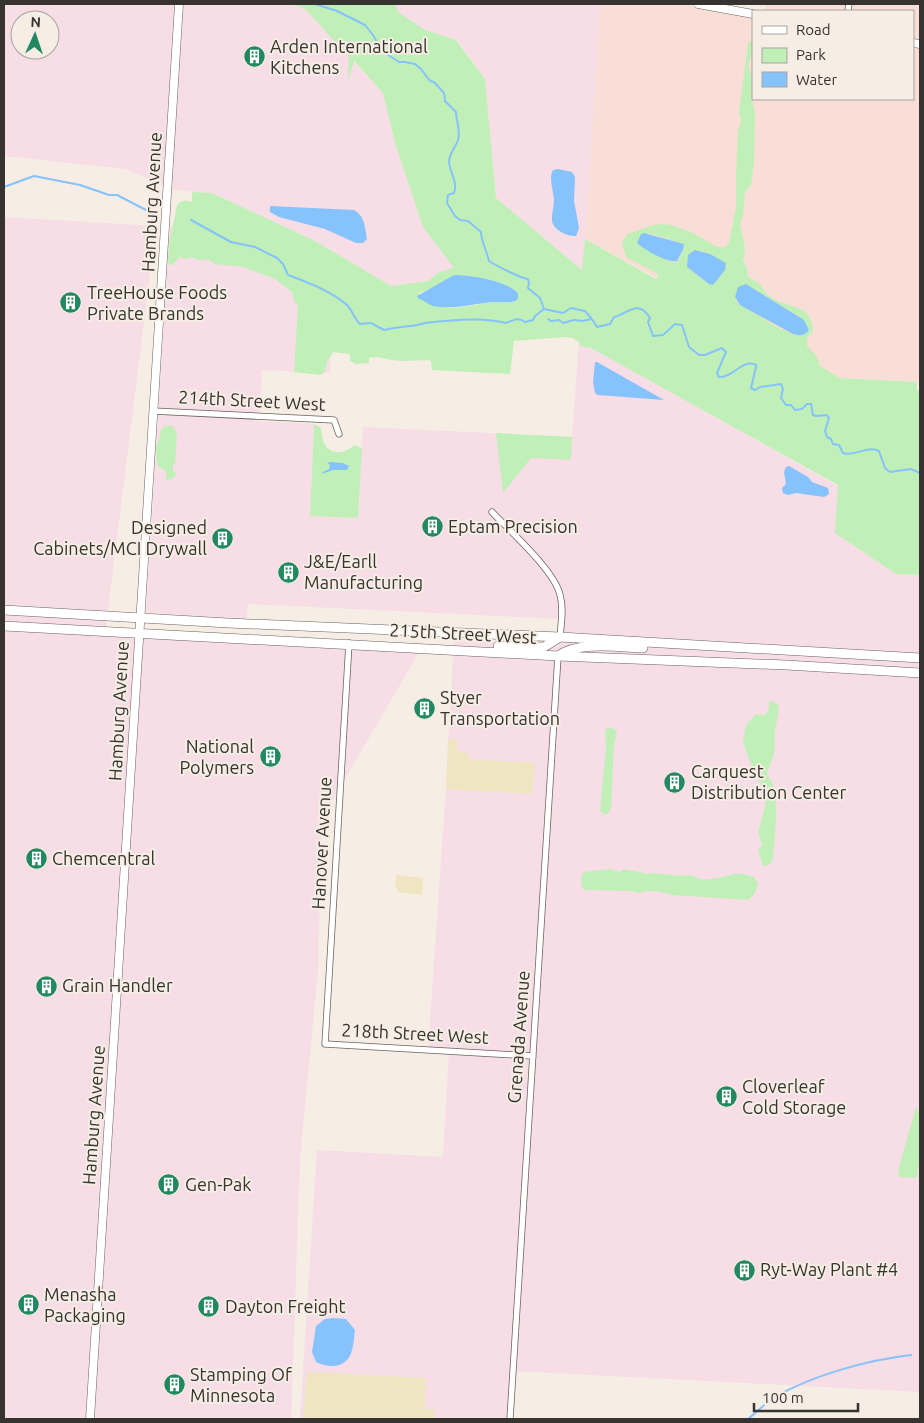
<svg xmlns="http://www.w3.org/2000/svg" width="924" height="1423" viewBox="0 0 924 1423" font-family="Ubuntu,sans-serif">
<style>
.commercial{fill:#f8ded7}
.industrial{fill:#f6dde6;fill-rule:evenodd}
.green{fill:#c0f0b8;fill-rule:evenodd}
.sand{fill:#efe5c0}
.water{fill:#86c2fc}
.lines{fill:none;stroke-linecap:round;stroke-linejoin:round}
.stream{stroke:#86c2fc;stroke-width:2}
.street-casing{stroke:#6a625c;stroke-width:7}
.secondary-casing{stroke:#6a625c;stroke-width:9}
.primary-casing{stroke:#6a625c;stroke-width:10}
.street{stroke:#fff;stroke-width:5.5}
.secondary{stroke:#fff;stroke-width:8}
.primary{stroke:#fff;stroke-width:9}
.labels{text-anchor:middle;stroke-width:4;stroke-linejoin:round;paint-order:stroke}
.poi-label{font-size:18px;fill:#363330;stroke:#f6ede5;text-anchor:start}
.street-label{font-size:18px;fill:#363330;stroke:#f6ede5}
</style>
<rect width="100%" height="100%" fill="#f6ede5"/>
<path class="commercial" d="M600 4H680L753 17V99H913V11H765L766 4H920V382L839 378 585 239Z"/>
<path class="industrial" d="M4 4H301L383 93 395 143 423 227 460 276 391 286 315 241 212 193 172 190 126 169 4 156ZM20 20H50V50H20Z
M390 4H600L583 271 496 198 485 79 457 40 425 30 398 12Z
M4 217 156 226 105 634 421 649 322 818 318 970 300 1159 291 1419H4Z
M170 227 332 304 330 373 262 370 259 421 314 424 310 516 358 518 363 427 572 437 579 341 838 486 896 574 920 575V1392L514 1371 510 1419H300L317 1150 443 1157 449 1052 428 1050 446 789 454 640 558 646 560 619 248 604 246 621 146 612Z"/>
<path class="green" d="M287 4H396L398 12 425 30 456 40 485 79 496 198 582 270 585 239 656 279 658 277V274L626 257 622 243 627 234 654 225 663 224 671 225 693 233 717 247H725L729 243 736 207V175L738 131 741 121 739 112 748 43 752 40 753 51 748 65 751 75 753 63V91L751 94 755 113 754 163 751 185 745 192 743 216 740 224 745 248 744 259 742 260 747 267 748 277C752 279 757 282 761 285 764 290 766 294 771 297 788 309 812 303 813 331L807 338V346L818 358 819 365 839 378 917 382V390L920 391V575L896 574 835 533 838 485 589 347 588 348 580 346V343L573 338 566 337 514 341 510 374 432 370 431 361 428 360 404 361 392 360 377 357 369 358V363L356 364 350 361V354L333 352 327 362 325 371 321 375 294 372 298 306 294 301 292 292 275 279 243 267 215 264 209 260H197L193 257 185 259 180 257 172 265H170L168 263 169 244 177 206C181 200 185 200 192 202V192L212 193 315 241 391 286 428 281 439 272 454 268 423 227 395 143 383 93 354 61 348 81 349 57 306 10 299 6ZM649 233 684 244C684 251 680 260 674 263L671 262 642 247 637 243ZM698 250 710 254 723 273 709 284 687 267ZM454 275C470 275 507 281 518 293V298L516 301C508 303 500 302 492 302 469 305 434 317 419 293L435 287ZM746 284 804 320 809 330C797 348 755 310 740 305L736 300V292Z
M314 424 321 428C322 434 322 440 325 445 332 456 347 453 354 445L362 448 358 518 310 516Z
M171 425 177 433 175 463 173 464V472L176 473 175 477 168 480 166 479V471L158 466 157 463 156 446 160 437V431L165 426Z
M496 433 572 437 571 460 531 458 503 493Z
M772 701 778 704C780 712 776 723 775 731 774 739 776 748 773 756 772 762 768 768 767 775 782 789 774 840 773 859 771 864 768 866 763 866L758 850 762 845 758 832 765 807 766 793 755 775 743 742 746 725 756 714 765 715 769 709V702Z
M608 728H612L617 732 614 744 611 809 606 815 600 811 606 748 605 730Z
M610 869C617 870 617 875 624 869 631 871 640 871 646 874 660 871 676 878 691 875 704 884 721 877 734 874 740 873 748 875 754 877L758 884 755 893 748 900 673 895C662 892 649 889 639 893L630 891 585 890 582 888 581 878 584 872Z
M916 1107C924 1114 919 1163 917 1176L915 1178 899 1177 898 1171Z"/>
<path class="sand" d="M448 739 458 740 457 752 469 753V759L535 763 532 794 446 789Z
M396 875 423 878 422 895 399 892 395 886Z
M307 1372 426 1378 425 1409H434V1419H303Z"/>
<path class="water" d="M558 169 572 172 575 177 574 201 579 228 576 236C569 237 556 231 553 224 550 218 554 208 554 201 554 191 548 179 553 170Z
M270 206 354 210C365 216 365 227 367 239L363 243H356L325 229 279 217 270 212Z
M644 233 684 244 683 250 677 261C669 264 643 249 637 243L641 234Z
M695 250 710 254 726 263 725 270 713 285 709 284 687 267 688 255Z
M454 275C471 275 507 281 518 293V298L516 301C508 303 500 302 492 302 473 304 452 310 433 306 428 304 424 300 419 299L417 296Z
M746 284 804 320 809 330C805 336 799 336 793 334L740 305 735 297 738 287Z
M595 362H597L664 400 598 395 595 393 593 382Z
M330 462 343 463 349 466 347 470H333L322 474 323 472 329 469 330 465 327 463Z
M789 466 808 477 812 482 828 488 829 494 824 497 796 493 788 495 783 493 782 488 786 484 784 472 786 467Z
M333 1318 346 1319 355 1330C354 1336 354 1344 352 1350 348 1368 330 1369 316 1362L312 1352 316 1326 325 1319Z"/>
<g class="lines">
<path class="stream" d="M315 4 337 11 365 25 373 35 382 51 399 62H405L415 64 421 69 430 81 434 82 444 93 445 101 456 112C456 121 461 130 458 140 456 147 449 153 449 162 450 173 458 182 454 193L448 195 447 203 455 216 460 220 468 221 481 232C481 240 487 252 489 261 497 266 520 278 528 279L529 283 528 288 540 298 544 309
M4 187 34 176 80 185 109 195H117L146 210
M191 220 231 242 255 247 277 258 283 264 288 275C307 282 331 291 347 305 352 310 354 318 360 324L371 323 384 330C395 327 399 327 410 326 415 326 420 324 425 323 448 320 484 317 506 323 514 320 518 317 525 322L533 320 535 316 544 309
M544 309 563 313 571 308 585 311 591 318
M548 319 551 321 559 320 563 323 574 320 582 321 592 319 597 327 610 324 614 317C629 313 638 299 650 318L648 322 653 336 663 335 675 324 682 325 689 347 699 355H705L722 348 726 352 717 373 719 377C733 378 743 358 756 365V367L751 388 755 390 760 387 781 384 783 389 781 398 786 405H791L795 410 802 409 807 404H811L813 415 816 416 827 415 829 418 825 431 827 437 831 439 833 444 839 445 843 453C855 457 866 445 879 451L885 468 890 472 911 469 920 473
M748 1419C757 1412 765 1403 775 1397 813 1375 868 1360 911 1355"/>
<defs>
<path id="street" d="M848 11 849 4
M153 411 334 420 339 434
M492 512C510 531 555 571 560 595 564 608 561 624 560 637
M349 643 325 1044 533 1056
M510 1419 558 656"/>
<path id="secondary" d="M698 4 753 14
M913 43 920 44
M90 1419 179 4"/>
<path id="primary" d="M4 610 228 623 560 637 920 658
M4 626 558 656 786 665 920 673
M498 646 544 647 560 637
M558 656C579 641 618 647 643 648"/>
</defs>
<use href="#street" class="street-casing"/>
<use href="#secondary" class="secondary-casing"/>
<use href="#primary" class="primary-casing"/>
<use href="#street" class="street"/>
<use href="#secondary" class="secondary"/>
<use href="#primary" class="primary"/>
</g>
<defs>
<symbol id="building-disc" viewBox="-11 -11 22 22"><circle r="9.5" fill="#228862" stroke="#f6ede5"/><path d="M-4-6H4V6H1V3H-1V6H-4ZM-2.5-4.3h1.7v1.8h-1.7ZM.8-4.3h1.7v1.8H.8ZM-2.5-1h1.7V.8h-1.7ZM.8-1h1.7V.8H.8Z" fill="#fff"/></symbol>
</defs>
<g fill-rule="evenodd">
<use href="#building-disc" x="242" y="44" width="25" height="25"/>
<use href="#building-disc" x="58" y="290" width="25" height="25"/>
<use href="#building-disc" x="420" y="514" width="25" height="25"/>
<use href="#building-disc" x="210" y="526" width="25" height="25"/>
<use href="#building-disc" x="276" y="560" width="25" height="25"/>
<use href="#building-disc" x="412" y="696" width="25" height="25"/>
<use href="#building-disc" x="258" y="744" width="25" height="25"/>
<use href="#building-disc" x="662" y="770" width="25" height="25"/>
<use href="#building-disc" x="24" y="846" width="25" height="25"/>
<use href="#building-disc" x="34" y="974" width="25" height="25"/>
<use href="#building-disc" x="714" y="1084" width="25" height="25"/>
<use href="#building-disc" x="156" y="1172" width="25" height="25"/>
<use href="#building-disc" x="732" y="1258" width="25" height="25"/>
<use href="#building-disc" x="16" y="1292" width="25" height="25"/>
<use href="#building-disc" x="196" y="1294" width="25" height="25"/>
<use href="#building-disc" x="162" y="1372" width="25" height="25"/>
</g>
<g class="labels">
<g class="poi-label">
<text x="270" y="53">Arden International<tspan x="270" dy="21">Kitchens</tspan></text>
<text x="87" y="299">TreeHouse Foods<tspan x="87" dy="21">Private Brands</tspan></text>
<text x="448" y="533">Eptam Precision</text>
<text x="207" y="534" text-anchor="end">Designed<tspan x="207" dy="21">Cabinets/MCI Drywall</tspan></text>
<text x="304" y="568">J&amp;E/Earll<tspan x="304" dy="21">Manufacturing</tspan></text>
<text x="440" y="704">Styer<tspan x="440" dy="21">Transportation</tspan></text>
<text x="254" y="753" text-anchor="end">National<tspan x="254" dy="21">Polymers</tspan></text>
<text x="691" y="778">Carquest<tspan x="691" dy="21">Distribution Center</tspan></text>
<text x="52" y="865">Chemcentral</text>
<text x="62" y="992">Grain Handler</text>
<text x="742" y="1093">Cloverleaf<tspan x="742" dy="21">Cold Storage</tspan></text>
<text x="185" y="1191">Gen-Pak</text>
<text x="760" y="1276">Ryt-Way Plant #4</text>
<text x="44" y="1301">Menasha<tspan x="44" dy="21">Packaging</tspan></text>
<text x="225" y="1313">Dayton Freight</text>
<text x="190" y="1381">Stamping Of<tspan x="190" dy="21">Minnesota</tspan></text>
</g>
<g class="street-label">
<text transform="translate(152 202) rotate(-87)" y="6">Hamburg Avenue</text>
<text transform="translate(252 401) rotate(3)" y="6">214th Street West</text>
<text transform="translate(463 634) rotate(3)" y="6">215th Street West</text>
<text transform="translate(119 711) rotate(-87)" y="6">Hamburg Avenue</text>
<text transform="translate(322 843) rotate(-87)" y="6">Hanover Avenue</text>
<text transform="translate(415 1034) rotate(3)" y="6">218th Street West</text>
<text transform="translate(519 1037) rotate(-86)" y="6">Grenada Avenue</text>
<text transform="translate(94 1115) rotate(-86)" y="6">Hamburg Avenue</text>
</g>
</g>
<rect width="924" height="1423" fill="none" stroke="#363330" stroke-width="10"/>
<rect x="752" y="10" width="162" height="90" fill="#f6ede5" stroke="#a9a39d"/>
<rect x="762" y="26" width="25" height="8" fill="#ffffff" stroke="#a9a39d"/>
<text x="796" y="35" font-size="15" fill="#363330">Road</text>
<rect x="762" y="48" width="25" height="15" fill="#c0f0b8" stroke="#a9a39d"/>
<text x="796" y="60" font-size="15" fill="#363330">Park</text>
<rect x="762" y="72" width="25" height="15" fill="#86c2fc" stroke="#a9a39d"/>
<text x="796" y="85" font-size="15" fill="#363330">Water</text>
<g transform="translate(35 35) rotate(3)"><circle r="24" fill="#f6ede5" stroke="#a9a39d"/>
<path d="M0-4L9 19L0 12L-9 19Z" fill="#228862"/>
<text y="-8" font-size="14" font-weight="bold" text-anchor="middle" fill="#363330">N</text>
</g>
<path d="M754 1403v8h104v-8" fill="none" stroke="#363330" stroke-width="2.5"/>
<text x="762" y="1403" font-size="15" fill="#363330" stroke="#f6ede5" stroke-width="4" paint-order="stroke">100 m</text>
</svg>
